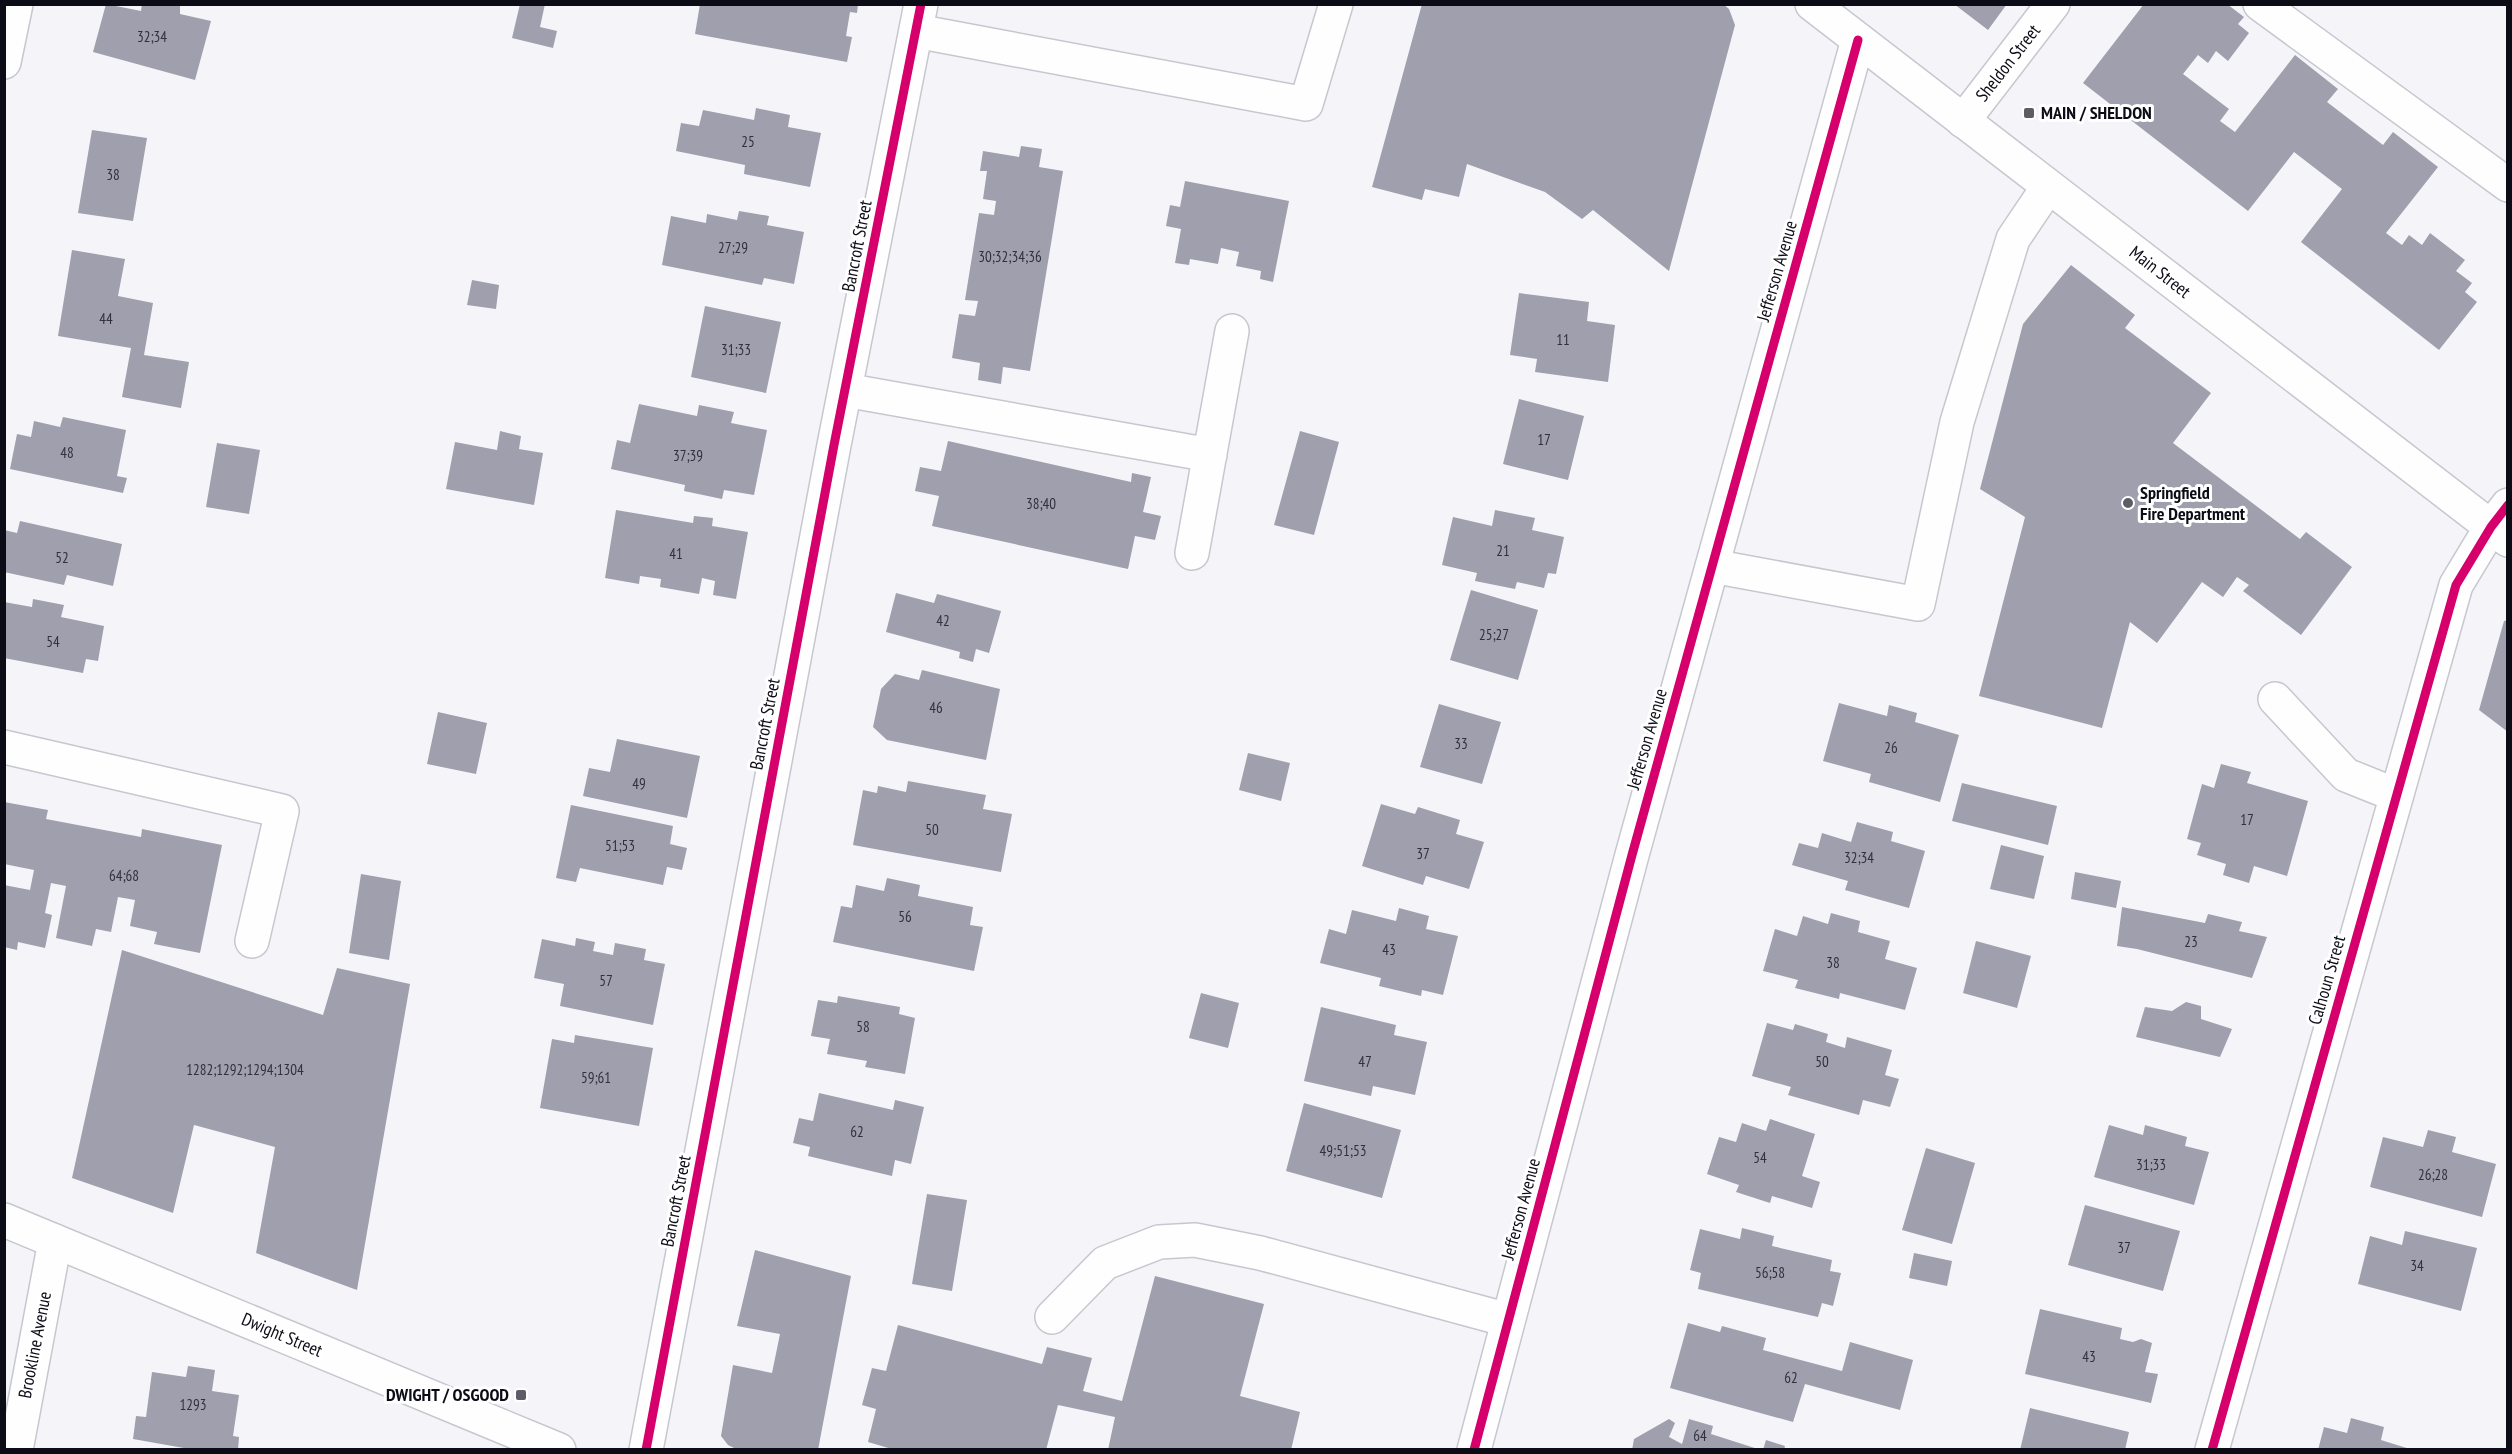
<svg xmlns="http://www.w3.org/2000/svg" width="2512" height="1454" viewBox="0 0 2512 1454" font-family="'PT Sans Narrow',sans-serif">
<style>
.building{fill:#9f9fae}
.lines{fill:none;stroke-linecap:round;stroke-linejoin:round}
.minor-casing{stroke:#c6c7cf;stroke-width:36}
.major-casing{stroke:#c6c7cf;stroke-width:36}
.minor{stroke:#fefefe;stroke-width:33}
.major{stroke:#fefefe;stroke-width:33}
.cycleway-casing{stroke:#fff;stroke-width:13}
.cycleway{stroke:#d6006c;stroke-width:9}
.poi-dot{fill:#5d5e65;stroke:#fff;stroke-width:2}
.labels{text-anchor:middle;stroke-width:6;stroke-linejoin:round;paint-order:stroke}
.number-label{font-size:15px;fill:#30313c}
.street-label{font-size:18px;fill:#0b0c16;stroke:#fff}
.poi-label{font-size:18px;font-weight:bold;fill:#0b0c16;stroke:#fff;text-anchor:start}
</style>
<rect width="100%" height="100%" fill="#f5f5f9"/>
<path class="building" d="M106 4 141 11 142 4H180V14L211 21 195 80 93 52Z
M520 4H545L540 27 557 31 553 48 512 38Z
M700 4H858L857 13 850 12 846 36 852 37 847 62 695 34Z
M1422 4H1723L1729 9 1735 25 1669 271 1593 210 1582 219 1545 192 1467 164 1459 197 1425 189 1422 200 1372 187Z
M1954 4H2007L1988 30Z
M2144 4H2227L2244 17 2238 24 2249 33 2228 61 2216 51 2208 63 2198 55 2183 74 2229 109 2220 121 2235 132 2295 55 2338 89 2327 102 2383 145 2393 132 2438 167 2386 233 2402 245 2409 235 2422 245 2430 233 2465 260 2456 271 2472 283 2465 292 2477 302 2439 350 2301 242 2342 189 2294 152 2248 211 2083 83Z
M756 108 790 115 788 127 821 133 810 187 744 174 745 165 676 151 681 123 699 126 703 110 754 120Z
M92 130 147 138 133 221 78 213Z
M1021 146 1042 149 1039 167 1063 171 1030 371 1003 367 1001 384 978 380 980 363 952 358 959 314 975 316 978 301 965 300 979 213 994 215 996 201 983 199 987 171H980L983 151 1019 157Z
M1185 181 1289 201 1273 282 1260 279 1261 271 1236 266 1239 252 1221 248 1218 264 1190 259 1189 265 1175 263 1181 229 1166 226 1170 205 1180 207Z
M739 211 769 216 767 225 804 232 794 284 764 278 762 285 662 265 671 216 706 223 707 214 737 220Z
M72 250 125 259 118 296 153 303 144 355 189 362 181 408 122 397 131 348 58 336Z
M2071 265 2135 315 2125 328 2211 393 2173 443 2300 539 2306 532 2352 567 2301 635 2243 591 2249 585 2237 577 2223 597 2202 582 2157 643 2130 622 2102 728 1979 696 2025 517 1980 489 2023 324Z
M472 280 499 285 496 309 467 305Z
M1519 293 1589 302 1587 321 1615 325 1608 382 1535 372 1537 359 1510 355Z
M705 306 781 322 766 393 691 377Z
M1519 399 1584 416 1568 480 1503 464Z
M639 404 697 416 699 405 734 412 731 423 767 430 754 495 724 490 722 499 684 491 685 485 611 469 617 440 630 443Z
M63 417 126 430 117 476 127 478 123 493 10 469 17 434 31 437 34 421 60 427Z
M500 431 521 436 519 449 543 453 534 505 446 489 455 442 497 450Z
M1300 431 1339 442 1314 535 1274 525Z
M948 441 1131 482 1132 473 1151 477 1143 512 1161 516 1155 540 1135 536 1128 569 932 526 939 496 915 491 920 467 941 471Z
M217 443 260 450 249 514 206 507Z
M616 510 693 523 694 516 713 518 712 526 748 532 736 599 713 595 715 581 702 578 699 594 660 587 661 579 640 576 639 584 605 578Z
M1495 510 1535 518 1532 530 1564 537 1556 574 1548 573 1544 588 1517 582 1515 589 1475 581 1477 573 1442 565 1453 517 1492 526Z
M20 521 122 544 113 586 67 575 64 585 4 572V530L17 533Z
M1471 590 1538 610 1518 680 1450 660Z
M896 593 934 603 937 594 1001 611 989 653 976 649 973 662 959 658 960 652 886 632Z
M33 599 64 605 61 617 104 626 98 661 86 659 83 673 4 658V602L32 607Z
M2508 620V732L2479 710 2504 621Z
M922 670 1000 689 986 760 887 740 873 727 881 689 895 674 919 680Z
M1839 703 1887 716 1889 705 1917 713 1915 722 1959 735 1940 802 1869 782 1871 774 1823 761Z
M1439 704 1501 722 1482 784 1420 767Z
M438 712 487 723 476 774 427 764Z
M617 739 700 756 687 818 583 796 589 768 610 772Z
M1248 753 1290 763 1281 801 1239 790Z
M2221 764 2251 772 2247 783 2308 801 2287 876 2254 866 2249 883 2223 875 2226 864 2197 855 2201 843 2187 839 2202 784 2214 788Z
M908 781 986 795 983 809 1012 814 1001 872 853 845 863 790 877 793 878 786 906 792Z
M1962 783 2057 806 2048 845 1952 821Z
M4 802 48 810 46 819 141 837 142 829 222 845 200 953 154 944 157 932 130 926 135 900 118 897 111 932 96 929 92 946 56 938 66 886 51 883 45 913 52 915 45 948 18 942 17 950 4 947V885L30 890 34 870 4 864Z
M1381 804 1415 814 1418 807 1460 820 1456 834 1484 842 1469 889 1426 876 1423 885 1362 866Z
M571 805 673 826 670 844 687 848 682 870 667 867 663 885 580 868 576 882 556 878Z
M1857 822 1893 832 1891 841 1925 851 1909 908 1845 890 1848 881 1792 865 1799 843 1818 848 1822 833 1851 842Z
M2001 845 2044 856 2034 899 1990 889Z
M2075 872 2121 881 2116 908 2071 899Z
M361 874 401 881 389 960 349 953Z
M887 878 920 885 918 896 973 907 970 925 983 927 974 971 833 942 841 906 852 908 856 885 884 891Z
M2122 907 2205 923 2208 914 2242 922 2239 931 2267 937 2252 978 2137 949 2117 946Z
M1399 908 1429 916 1426 929 1458 936 1443 995 1422 990 1421 996 1379 986 1381 978 1320 963 1329 929 1346 934 1352 910 1396 921Z
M1831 913 1860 921 1858 932 1890 941 1885 959 1917 968 1905 1010 1840 993 1839 999 1795 988 1798 980 1763 971 1775 929 1797 936 1803 916 1828 924Z
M576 938 595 942 593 951 613 955 615 943 646 949 644 960 665 964 653 1025 560 1006 564 984 534 978 542 939 575 946Z
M1976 941 2031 956 2017 1008 1963 993Z
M122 950 323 1015 337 968 410 984 357 1290 256 1253 275 1147 194 1125 173 1213 72 1178Z
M1201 993 1239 1003 1228 1048 1189 1038Z
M838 996 900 1007 899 1014 915 1018 905 1074 865 1067 867 1061 827 1054 830 1039 811 1036 818 1000 837 1003Z
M2186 1002 2201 1006V1019L2232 1029 2220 1057 2136 1037 2145 1007 2172 1011Z
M1321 1007 1396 1025 1394 1035 1427 1042 1415 1095 1373 1086 1371 1096 1304 1081Z
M1767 1023 1793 1030 1795 1024 1828 1034 1826 1042 1845 1048 1847 1037 1892 1050 1885 1075 1899 1079 1890 1107 1863 1100 1859 1115 1788 1095 1791 1087 1752 1076Z
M575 1035 653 1048 639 1126 540 1108 552 1039 574 1043Z
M819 1093 893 1110 895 1100 924 1107 911 1164 895 1160 892 1176 808 1156 810 1147 793 1143 799 1118 813 1121Z
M1304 1103 1401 1130 1382 1198 1286 1171Z
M1770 1119 1815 1134 1802 1176 1820 1182 1812 1208 1772 1196 1770 1203 1736 1192 1739 1185 1707 1174 1719 1137 1736 1142 1742 1123 1766 1131Z
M2109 1125 2143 1135 2145 1125 2187 1137 2185 1146 2209 1152 2194 1205 2094 1177Z
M2428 1130 2456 1137 2452 1152 2496 1164 2482 1217 2370 1187 2383 1137 2423 1147Z
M1926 1148 1975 1163 1952 1244 1902 1230Z
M927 1194 967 1200 952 1291 912 1284Z
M2085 1205 2180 1231 2163 1291 2068 1265Z
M1742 1228 1774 1236 1772 1246 1832 1260 1830 1271 1841 1273 1833 1306 1822 1303 1818 1317 1698 1289 1701 1273 1690 1270 1700 1229 1740 1239Z
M2405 1231 2477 1248 2461 1311 2358 1284 2370 1236 2402 1245Z
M755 1250 851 1276 818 1450H738L728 1445 721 1436 733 1365 772 1373 780 1334 737 1326Z
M1914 1253 1952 1261 1947 1286 1909 1278Z
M1155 1276 1264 1304 1240 1396 1300 1412 1291 1450H1108L1115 1417 1058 1405 1046 1450H895L868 1442 876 1409 862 1405 872 1368 886 1371 898 1325 1042 1364 1047 1347 1092 1358 1083 1391 1122 1401Z
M2040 1309 2122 1328 2120 1339 2133 1342 2141 1339 2152 1343 2145 1372 2158 1374 2151 1403 2025 1374Z
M1688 1323 1720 1332 1722 1326 1766 1338 1763 1350 1842 1371 1850 1342 1913 1360 1900 1410 1805 1384 1793 1422 1670 1388Z
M188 1366 215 1370 212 1391 239 1395 233 1436 239 1437 238 1450H195L133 1439 136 1416 146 1417 152 1372 186 1377Z
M2030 1408 2129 1432 2125 1450H2020Z
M2351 1418 2384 1427 2381 1440 2413 1450H2318L2324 1427 2347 1433Z
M1669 1419 1675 1423 1669 1437 1682 1444 1689 1419 1713 1426 1711 1434 1761 1450H1632L1634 1439Z
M1766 1440 1785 1446 1784 1450H1763Z"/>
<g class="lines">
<defs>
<path id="minor" d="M2260 4 2508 185
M916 31 1306 104 1336 4
M4 62 16 4
M1963 121 2053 4
M845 390 1210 455
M1192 553 1232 331
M1712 566 1918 604 1957 422 2013 239 2048 187
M2275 699 2346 775 2396 795
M4 747 282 811 252 941
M1052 1317 1105 1263 1159 1242 1195 1240 1260 1253 1508 1320
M16 1450 55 1241
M646 1450 834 445 921 4
M1474 1450 1632 855 1858 40
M2212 1450 2456 585 2491 527 2508 505"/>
<path id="major" d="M1812 4 2508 540
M4 1220 559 1450"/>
</defs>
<use href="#minor" class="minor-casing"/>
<use href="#major" class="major-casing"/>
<use href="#minor" class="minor"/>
<use href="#major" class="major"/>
<defs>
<path id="cycleway" d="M646 1450 834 445 921 4
M1474 1450 1632 855 1858 40
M2212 1450 2456 585 2491 527 2508 505"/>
</defs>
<use href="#cycleway" class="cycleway-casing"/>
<use href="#cycleway" class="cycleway"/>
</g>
<g class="poi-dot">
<rect x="2023" y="107" width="12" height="12" rx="3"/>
<circle cx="2128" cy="503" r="6"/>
<rect x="515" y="1389" width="12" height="12" rx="3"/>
</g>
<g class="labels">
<g class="number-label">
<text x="152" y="42">32;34</text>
<text x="748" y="147">25</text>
<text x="113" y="180">38</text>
<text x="733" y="253">27;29</text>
<text x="1010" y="262">30;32;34;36</text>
<text x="106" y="324">44</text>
<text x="1563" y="345">11</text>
<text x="736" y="355">31;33</text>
<text x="1544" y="445">17</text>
<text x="67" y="458">48</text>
<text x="688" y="461">37;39</text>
<text x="1041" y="509">38;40</text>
<text x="1503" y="556">21</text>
<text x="676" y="559">41</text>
<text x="62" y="563">52</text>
<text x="943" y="626">42</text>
<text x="1494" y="640">25;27</text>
<text x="53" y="647">54</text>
<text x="936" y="713">46</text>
<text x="1461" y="749">33</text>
<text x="1891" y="753">26</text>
<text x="639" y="789">49</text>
<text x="2247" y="825">17</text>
<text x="932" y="835">50</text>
<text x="620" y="851">51;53</text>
<text x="1423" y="859">37</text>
<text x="1859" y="863">32;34</text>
<text x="124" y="881">64;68</text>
<text x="905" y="922">56</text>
<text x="2191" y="947">23</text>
<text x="1389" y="955">43</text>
<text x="1833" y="968">38</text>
<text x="606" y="986">57</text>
<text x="863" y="1032">58</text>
<text x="1365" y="1067">47</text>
<text x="1822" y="1067">50</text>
<text x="245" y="1075">1282;1292;1294;1304</text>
<text x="596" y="1083">59;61</text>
<text x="857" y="1137">62</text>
<text x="1343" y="1156">49;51;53</text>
<text x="1760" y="1163">54</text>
<text x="2151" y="1170">31;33</text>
<text x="2433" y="1180">26;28</text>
<text x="2124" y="1253">37</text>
<text x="2417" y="1271">34</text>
<text x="1770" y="1278">56;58</text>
<text x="2089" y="1362">43</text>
<text x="1791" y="1383">62</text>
<text x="193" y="1410">1293</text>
<text x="1700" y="1441">64</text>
</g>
<g class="street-label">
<text transform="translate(2008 63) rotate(-52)" y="6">Sheldon Street</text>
<text transform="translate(857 246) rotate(-79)" y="6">Bancroft Street</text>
<text transform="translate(1777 271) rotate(-74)" y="6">Jefferson Avenue</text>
<text transform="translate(2160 272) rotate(38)" y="6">Main Street</text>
<text transform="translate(765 724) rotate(-79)" y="6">Bancroft Street</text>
<text transform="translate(1647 739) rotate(-74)" y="6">Jefferson Avenue</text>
<text transform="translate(2327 980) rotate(-74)" y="6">Calhoun Street</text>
<text transform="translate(676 1201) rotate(-79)" y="6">Bancroft Street</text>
<text transform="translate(1521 1209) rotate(-75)" y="6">Jefferson Avenue</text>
<text transform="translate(282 1335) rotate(23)" y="6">Dwight Street</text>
<text transform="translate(35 1345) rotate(-79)" y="6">Brookline Avenue</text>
</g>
<g class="poi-label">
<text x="2041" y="119">MAIN / SHELDON</text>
<text x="2140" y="499">Springfield<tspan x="2140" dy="21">Fire Department</tspan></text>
<text x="509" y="1401" text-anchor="end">DWIGHT / OSGOOD</text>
</g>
</g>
<rect width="2512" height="1454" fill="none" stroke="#0b0c16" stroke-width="12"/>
</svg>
